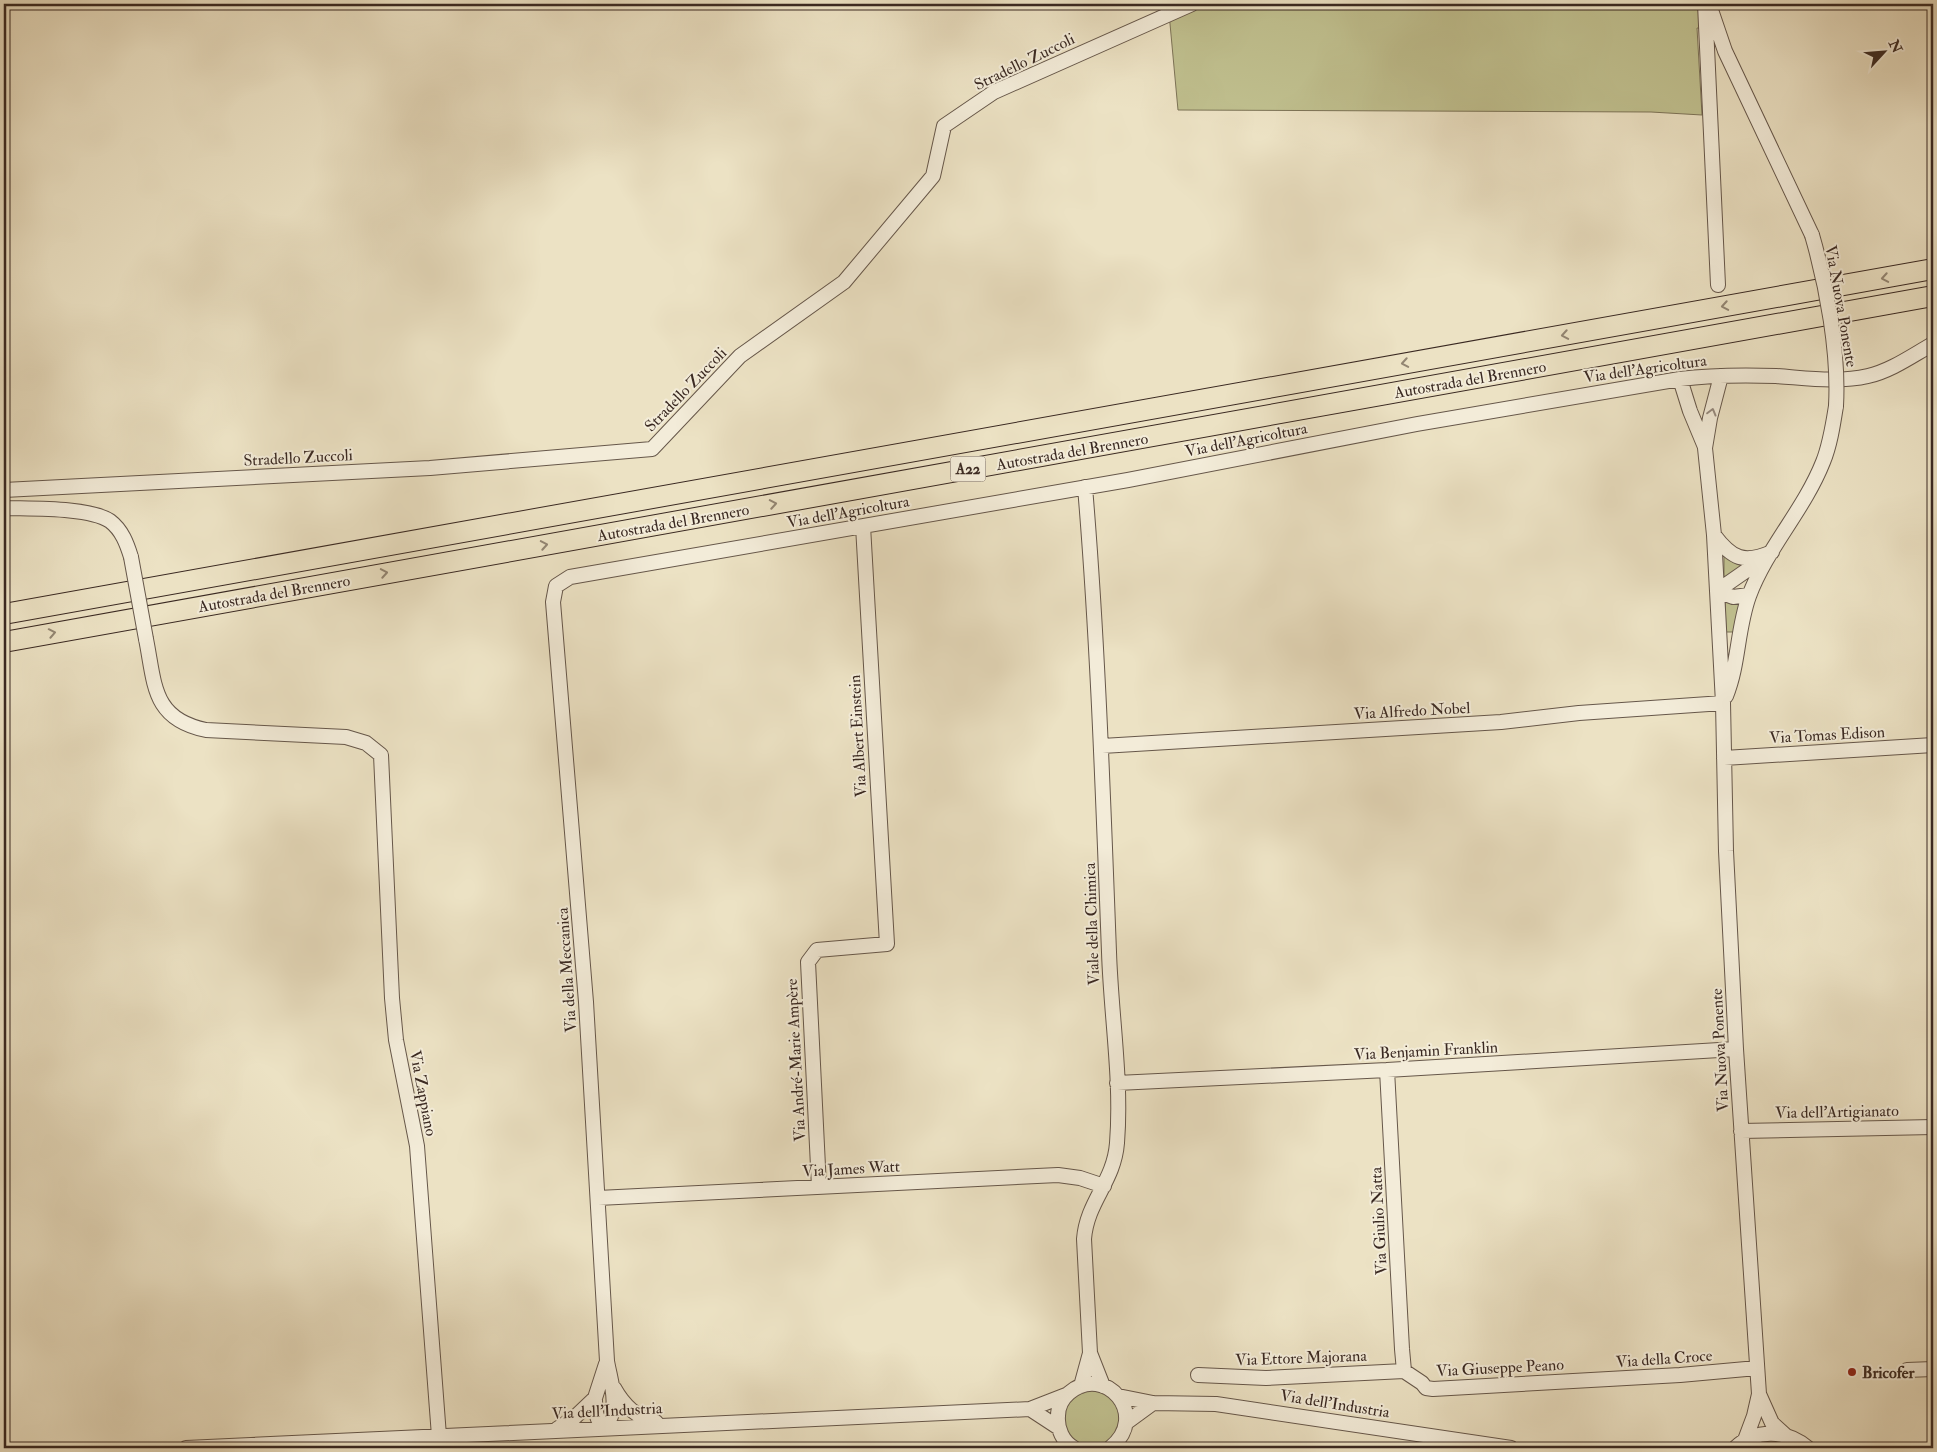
<svg xmlns="http://www.w3.org/2000/svg" width="1937" height="1452" viewBox="0 0 1937 1452" font-family="'IM FELL Double Pica',serif">
<style>
.green{fill:#c0c08f;stroke:#7d7458}
.lines{fill:none;stroke-linecap:round;stroke-linejoin:round}
.minor-casing{stroke:#66574a;stroke-width:16}
.highway-casing{stroke:#3a2922;stroke-width:22}
.minor{stroke:#f3ecd9;stroke-width:14}
.highway{stroke:#ece2c4;stroke-width:20}
.minor-bridge-casing{stroke:#66574a;stroke-width:16;stroke-linecap:butt}
.minor-bridge{stroke:#f3ecd9;stroke-width:14}
.oneway{stroke:#938673}
.oneway2{stroke:#968a7e}
.poi-dot{fill:#8f2418;stroke:#f3ecd9;stroke-width:2}
.labels{text-anchor:middle;stroke-width:4;stroke-linejoin:round;paint-order:stroke}
.shield{fill:#f3ecd9;stroke:#726459;stroke-width:1}
.shield-label{font-size:15px;font-weight:bold;fill:#3a2922}
.street-label{font-size:16px;fill:#3a2922;stroke:#f3ecd9}
.poi-label{font-size:16px;font-weight:bold;fill:#3a2922;stroke:#f3ecd9;text-anchor:start}
</style>
<rect width="100%" height="100%" fill="#ece2c4"/>
<filter id="stains"><feTurbulence type="fractalNoise" baseFrequency=".004" numOctaves="4"/><feColorMatrix values="0 0 0 0 .2 0 0 0 0 .09 0 0 0 0 .02 0 0 0 .5 -.17"/></filter>
<radialGradient id="worn" r=".72"><stop offset=".6" stop-color="#630" stop-opacity="0"/><stop offset="1" stop-color="#630" stop-opacity=".3"/></radialGradient>
<path class="green" d="M1188 4H1708L1709 29 1697 28 1702 115 1651 112 1178 110 1169 13Z
M1724 554 1748 564 1724 580Z
M1725 599 1741 600 1734 632H1726Z
M1064 1418a28 28 0 1 1 56 0a28 28 0 1 1-56 0Z
M1775 1440 1790 1444 1796 1448H1746L1760 1442Z"/>
<g class="lines">
<defs>
<path id="minor" d="M1705 4 1718 285
M1709 4 1725 51 1812 235
M1721 376 1710 418 1705 448 1714 535 1723 703 1726 851 1736 1049 1759 1394 1754 1416 1745 1440
M1680 379 1690 411 1705 447
M4 490 430 468 652 449 740 356 844 282 933 176 944 126 994 92 1192 4
M4 508C30 509 89 507 110 521 122 530 127 544 131 557
M1714 535C1732 559 1744 564 1772 552
M1717 591 1763 559
M1717 591 1733 597 1749 595
M146 639C155 684 152 719 206 730L346 737 366 743 381 755 392 998 396 1040 417 1146 439 1436
M1726 696C1739 664 1737 629 1749 596 1767 548 1804 510 1823 462 1830 445 1833 425 1836 406
M1102 746 1501 722 1579 713 1723 703
M1724 758 1933 745
M1387 1070 1402 1349 1404 1371
M1117 1083 1387 1070 1736 1049
M1741 1131 1933 1127
M819 1187 808 962 817 950 887 944 863 526
M598 1198 1058 1175 1080 1178 1104 1186
M1090 1353 1103 1386
M1907 1370 1933 1369
M1404 1371 1422 1383 1426 1388 1433 1389 1680 1375 1757 1368
M1198 1375 1266 1378 1404 1371
M1081 1386 1090 1353 1084 1239C1087 1201 1114 1182 1117 1143 1122 1080 1111 1016 1109 952 1103 797 1098 642 1085 487
M614 1388C624 1406 636 1417 656 1422
M1759 1394 1772 1423 1785 1435
M1118 1396 1153 1403 1216 1404 1511 1448
M595 1398C595 1410 596 1420 604 1428 621 1408 611 1384 607 1361L586 1002 553 602 556 586 570 577 1128 480 1417 424 1680 379C1712 375 1744 375 1776 376 1806 378 1838 383 1868 376 1891 371 1913 355 1933 344
M1030 1409 1059 1428
M1127 1422 1153 1403
M557 1429 574 1418 595 1398 606 1364
M186 1448 1030 1409 1066 1395
M1074 1448C1063 1442 1057 1429 1058 1416 1058 1407 1062 1399 1069 1393 1105 1362 1151 1416 1110 1448
M1735 1448C1756 1428 1787 1430 1808 1448"/>
<path id="highway" d="M4 614 1933 269
M4 642 1933 296"/>
</defs>
<use href="#minor" class="minor-casing"/>
<use href="#highway" class="highway-casing"/>
<use href="#minor" class="minor"/>
<use href="#highway" class="highway"/>
<defs>
<path id="minor-bridge" d="M1812 235C1827 287 1839 353 1836 406
M131 557 146 639"/>
</defs>
<use href="#minor-bridge" class="minor-bridge-casing"/>
<use href="#minor-bridge" class="minor-bridge"/>
</g>
<defs><path id="oneway-chevron" d="M-2-3.5L2.5 0L-2 3.5" fill="none" stroke-width="1.6" stroke-linecap="round" stroke-linejoin="round" transform="scale(1.25)"/></defs>
<g class="oneway">
<use href="#oneway-chevron" transform="translate(1885 278) rotate(170)"/>
<use href="#oneway-chevron" transform="translate(1725 306) rotate(170)"/>
<use href="#oneway-chevron" transform="translate(1565 335) rotate(170)"/>
<use href="#oneway-chevron" transform="translate(1405 363) rotate(170)"/>
<use href="#oneway-chevron" transform="translate(773 504) rotate(-10)"/>
<use href="#oneway-chevron" transform="translate(544 545) rotate(-10)"/>
<use href="#oneway-chevron" transform="translate(384 573) rotate(-10)"/>
<use href="#oneway-chevron" transform="translate(52 633) rotate(-11)"/>
</g>
<use class="oneway2" href="#oneway-chevron" transform="translate(1712 412) rotate(-75)"/>
<circle class="poi-dot" cx="1852" cy="1372" r="5"/>
<g class="labels">
<rect class="shield" x="950.5" y="456.5" width="35" height="25" rx="4"/>
<g class="shield-label">
<text x="968" y="474">A22</text>
</g>
<g class="street-label">
<text transform="translate(1024 61) rotate(-26)" y="6">Stradello Zuccoli</text>
<text transform="translate(1842 306) rotate(80)" y="6">Via Nuova Ponente</text>
<text transform="translate(1645 368) rotate(-8)" y="6">Via dell'Agricoltura</text>
<text transform="translate(1470 379) rotate(-10)" y="6">Autostrada del Brennero</text>
<text transform="translate(685 389) rotate(-46)" y="6">Stradello Zuccoli</text>
<text transform="translate(1246 439) rotate(-11)" y="6">Via dell'Agricoltura</text>
<text transform="translate(1072 451) rotate(-10)" y="6">Autostrada del Brennero</text>
<text transform="translate(298 457) rotate(-3)" y="6">Stradello Zuccoli</text>
<text transform="translate(848 511) rotate(-10)" y="6">Via dell'Agricoltura</text>
<text transform="translate(673 522) rotate(-10)" y="6">Autostrada del Brennero</text>
<text transform="translate(274 593) rotate(-10)" y="6">Autostrada del Brennero</text>
<text transform="translate(1412 710) rotate(-3)" y="6">Via Alfredo Nobel</text>
<text transform="translate(1827 734) rotate(-3)" y="6">Via Tomas Edison</text>
<text transform="translate(857 736) rotate(-93)" y="6">Via Albert Einstein</text>
<text transform="translate(1091 924) rotate(-92)" y="6">Viale della Chimica</text>
<text transform="translate(566 970) rotate(-94)" y="6">Via della Meccanica</text>
<text transform="translate(1426 1050) rotate(-3)" y="6">Via Benjamin Franklin</text>
<text transform="translate(1719 1050) rotate(-93)" y="6">Via Nuova Ponente</text>
<text transform="translate(795 1060) rotate(-93)" y="6">Via André-Marie Ampère</text>
<text transform="translate(424 1093) rotate(79)" y="6">Via Zappiano</text>
<text transform="translate(1837 1111) rotate(-1)" y="6">Via dell'Artigianato</text>
<text transform="translate(851 1168) rotate(-3)" y="6">Via James Watt</text>
<text transform="translate(1378 1221) rotate(-93)" y="6">Via Giulio Natta</text>
<text transform="translate(1301 1357) rotate(-2)" y="6">Via Ettore Majorana</text>
<text transform="translate(1664 1358) rotate(-4)" y="6">Via della Croce</text>
<text transform="translate(1500 1367) rotate(-3)" y="6">Via Giuseppe Peano</text>
<text transform="translate(1335 1403) rotate(9)" y="6">Via dell'Industria</text>
<text transform="translate(607 1410) rotate(-3)" y="6">Via dell'Industria</text>
</g>
<g class="poi-label">
<text x="1862" y="1378">Bricofer</text>
</g>
</g>
<rect width="1937" height="1452" fill="none" stroke="#ece2c4" stroke-width="20"/>
<rect x="5" y="5" width="1927" height="1442" fill="none" stroke="#3a2922" stroke-width="2.5"/>
<rect x="10" y="10" width="1917" height="1432" fill="none" stroke="#3a2922"/>
<g transform="translate(1884 52) rotate(64)" stroke="#f3ecd9" stroke-width="4" paint-order="stroke">
<path d="M0-4L9 19L0 12L-9 19Z" fill="#3a2922"/>
<text y="-8" font-size="14" font-weight="bold" text-anchor="middle" fill="#3a2922">N</text>
</g>
<rect width="100%" height="100%" filter="url(#stains)"/>
<rect width="100%" height="100%" fill="url(#worn)"/>
</svg>
